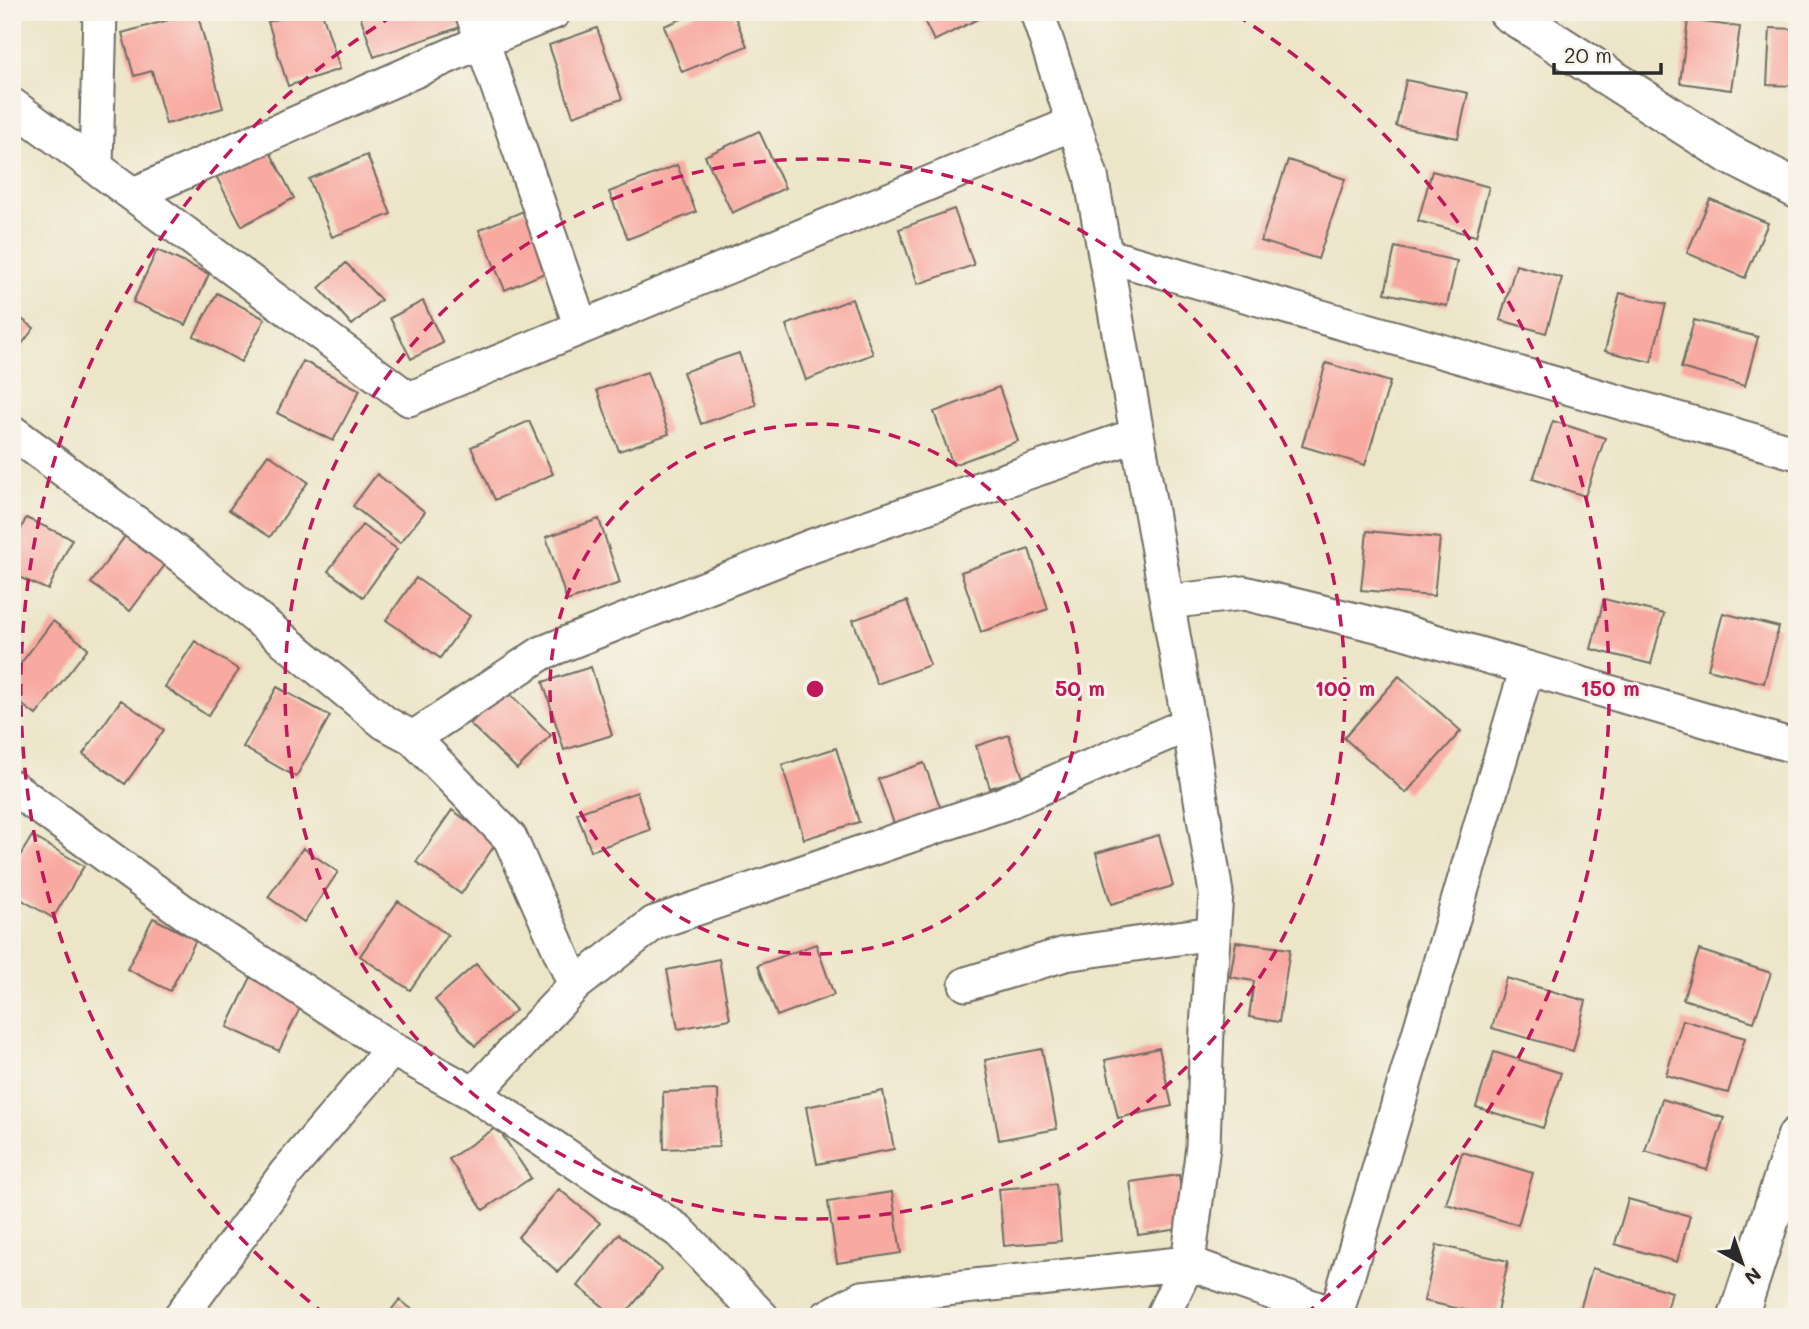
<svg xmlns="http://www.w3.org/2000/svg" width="1809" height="1329" viewBox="0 0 1809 1329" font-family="Mali,sans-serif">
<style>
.building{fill:#f8a9a0}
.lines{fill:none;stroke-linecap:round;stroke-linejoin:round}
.street-casing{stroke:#6f6c62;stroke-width:37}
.secondary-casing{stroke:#6f6c62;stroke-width:42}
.street{stroke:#fff;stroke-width:33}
.secondary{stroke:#fff;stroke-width:38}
.ring{fill:none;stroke:#c2185b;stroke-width:3.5;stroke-dasharray:12 9}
.centre{fill:#c2185b;stroke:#f7f3e8;stroke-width:3.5}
.ring-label{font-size:21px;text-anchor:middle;font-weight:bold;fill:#c2185b;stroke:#f7f3e8;stroke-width:6;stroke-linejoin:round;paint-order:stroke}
</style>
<rect width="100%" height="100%" fill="#f7f3e8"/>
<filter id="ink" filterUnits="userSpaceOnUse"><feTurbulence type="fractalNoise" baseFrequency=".0143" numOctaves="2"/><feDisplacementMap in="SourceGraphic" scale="14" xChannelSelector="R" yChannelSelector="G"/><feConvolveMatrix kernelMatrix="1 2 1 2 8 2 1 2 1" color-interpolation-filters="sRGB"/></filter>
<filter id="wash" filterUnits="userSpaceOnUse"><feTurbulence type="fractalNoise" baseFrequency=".00686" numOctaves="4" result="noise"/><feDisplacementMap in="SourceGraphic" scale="28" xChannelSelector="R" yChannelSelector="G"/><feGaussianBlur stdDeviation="1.57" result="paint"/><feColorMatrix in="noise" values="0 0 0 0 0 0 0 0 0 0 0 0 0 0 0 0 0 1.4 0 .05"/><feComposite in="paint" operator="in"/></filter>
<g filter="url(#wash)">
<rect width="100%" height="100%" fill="#ece5c8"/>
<g id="blocks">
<path class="building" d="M197 12 223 108 166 124 152 71 134 76 122 33Z
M298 12H322L340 69 288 86 268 22Z
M359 12H469L472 23 374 57Z
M699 12H733L747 46 682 72 664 26Z
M920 12H992L934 41Z
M1688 20 1740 27 1731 90 1680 83Z
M597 28 622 99 573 116 549 45Z
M1770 28 1797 29V86L1767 85Z
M1406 80 1468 93 1458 138 1396 126Z
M759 131 785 188 732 213 705 156Z
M267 146 294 198 242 226 215 174Z
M367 155 391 214 332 237 309 179Z
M1288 160 1345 179 1318 259 1261 241Z
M677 165 696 212 628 239 609 192Z
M1432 171 1489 187 1476 236 1418 221Z
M1710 199 1768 223 1745 278 1687 253Z
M528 209 554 269 505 290 479 230Z
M954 209 974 265 918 284 899 229Z
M1395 247 1457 261 1447 306 1385 293Z
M157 250 209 274 186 325 133 302Z
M346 263 381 300 352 325 319 288Z
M1516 265 1562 278 1546 333 1500 320Z
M217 293 265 319 241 362 194 336Z
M1620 293 1666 304 1651 362 1605 351Z
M852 299 873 354 806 380 786 325Z
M423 301 443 343 411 359 390 318Z
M12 312 34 328 12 357Z
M1694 320 1758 337 1745 386 1681 368Z
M739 353 756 405 701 424 683 372Z
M303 361 360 390 333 441 277 413Z
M1326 363 1390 382 1365 465 1302 446Z
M647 372 669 434 619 451 597 390Z
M999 387 1018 441 953 465 934 412Z
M529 421 553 474 495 500 471 447Z
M1553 421 1605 438 1585 496 1533 479Z
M268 454 308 482 270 537 229 510Z
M377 474 425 512 400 543 353 506Z
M26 518 72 539 48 590 12 574V548Z
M599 519 620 583 567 601 546 537Z
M362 525 397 549 363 597 328 571Z
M131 528 171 557 130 611 91 583Z
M1367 531 1440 538 1434 596 1361 590Z
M1029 549 1048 609 981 632 961 572Z
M416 578 470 616 440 658 386 620Z
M1604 599 1664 614 1651 664 1591 649Z
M907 601 930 665 877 684 853 620Z
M1723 613 1779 627 1764 683 1708 669Z
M53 621 88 648 36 715 12 697V675Z
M195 641 239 670 208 716 165 687Z
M591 667 612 735 564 750 543 682Z
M1399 676 1461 731 1406 793 1344 738Z
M277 687 330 716 296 777 243 747Z
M504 688 551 735 517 769 470 724Z
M121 700 164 730 125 784 83 754Z
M1009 735 1023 778 990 788 976 746Z
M836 748 859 822 804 839 782 765Z
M924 763 942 812 896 829 878 779Z
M637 792 650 830 591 851 577 813Z
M452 810 497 842 461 894 416 862Z
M1159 835 1173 886 1111 904 1096 853Z
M32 836 84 866 53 918 12 894V869Z
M303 848 338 872 304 922 268 897Z
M398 901 448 935 410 990 360 956Z
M153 918 196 940 170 991 127 969Z
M1236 942 1290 949 1279 1022 1249 1017 1254 981 1230 977Z
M816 944 834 995 777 1016 758 965Z
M1699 950 1771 973 1754 1022 1683 999Z
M719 959 730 1019 678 1029 667 970Z
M476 964 516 1010 475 1046 435 1000Z
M251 977 303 1002 279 1051 227 1027Z
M1506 978 1586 1001 1573 1051 1492 1028Z
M1683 1020 1745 1038 1728 1093 1666 1075Z
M1159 1048 1172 1106 1118 1118 1105 1060Z
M1042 1049 1057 1129 999 1140 985 1060Z
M1494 1052 1561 1073 1543 1128 1476 1107Z
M718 1090 719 1147 664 1149 663 1092Z
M883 1091 894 1149 817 1164 806 1107Z
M1662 1099 1724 1118 1707 1170 1645 1151Z
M497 1127 531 1178 483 1210 449 1159Z
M1462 1152 1533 1173 1518 1225 1446 1204Z
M1179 1175 1186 1228 1138 1235 1130 1182Z
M1056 1184 1061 1241 1004 1246 999 1189Z
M559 1189 600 1223 558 1272 518 1237Z
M892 1192 901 1253 837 1263 828 1202Z
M1628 1199 1690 1216 1677 1262 1615 1244Z
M619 1234 662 1269 623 1317H616L578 1286Z
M1437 1245 1508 1261 1496 1317 1424 1301Z
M1592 1268 1672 1292 1665 1317H1578Z
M399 1300 423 1317H386Z"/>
</g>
</g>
<g filter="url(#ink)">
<use href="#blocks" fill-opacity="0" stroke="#6f6c62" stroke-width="2"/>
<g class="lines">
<defs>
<path id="street" d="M472 12 581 327
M1037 12 1091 176 1189 724 1216 893 1207 1028 1203 1146 1188 1263 1162 1317
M12 105 409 399 1074 123
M96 166 100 12
M134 194 483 41 554 12
M1105 255 1797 453
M12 432 181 556 385 723 413 738 510 838 575 985
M1167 602 1244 593 1397 630 1797 747
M413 738 542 653 812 546 1137 435
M12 787 188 915 392 1049 474 1094 679 1231 762 1317
M966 984 1065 954 1213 933
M474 1094 575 985 654 923 1003 804 1189 724
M1336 1315 1527 668
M180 1317 286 1173 392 1049
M827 1317 862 1298 1188 1263 1341 1317"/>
<path id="secondary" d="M1508 12 1729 154 1797 189
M1738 1317 1797 1136"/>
</defs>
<use href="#street" class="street-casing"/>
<use href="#secondary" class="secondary-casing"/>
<use href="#street" class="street"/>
<use href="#secondary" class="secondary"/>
</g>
</g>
<g class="ring">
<circle cx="815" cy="689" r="265"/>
<circle cx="815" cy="689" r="530"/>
<path d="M326 1315A795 795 0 0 1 394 15M1236 15A795 795 0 0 1 1304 1315"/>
</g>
<circle cx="815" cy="689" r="10" class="centre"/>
<g class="ring-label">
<text x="1080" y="696">50 m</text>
<text x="1345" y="696">100 m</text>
<text x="1610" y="696">150 m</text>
</g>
<rect width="1809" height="1329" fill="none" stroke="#f7f3e8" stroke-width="42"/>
<g transform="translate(1742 1263) rotate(140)" stroke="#f7f3e8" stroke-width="5" paint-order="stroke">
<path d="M0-5L12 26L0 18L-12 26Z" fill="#2b2b2b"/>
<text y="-10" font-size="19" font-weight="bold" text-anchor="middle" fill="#2b2b2b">N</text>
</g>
<path d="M1554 63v10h107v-10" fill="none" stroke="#2b2b2b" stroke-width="3.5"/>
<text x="1564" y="63" font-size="21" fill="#2b2b2b" stroke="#f7f3e8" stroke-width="5" paint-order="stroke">20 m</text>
</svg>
